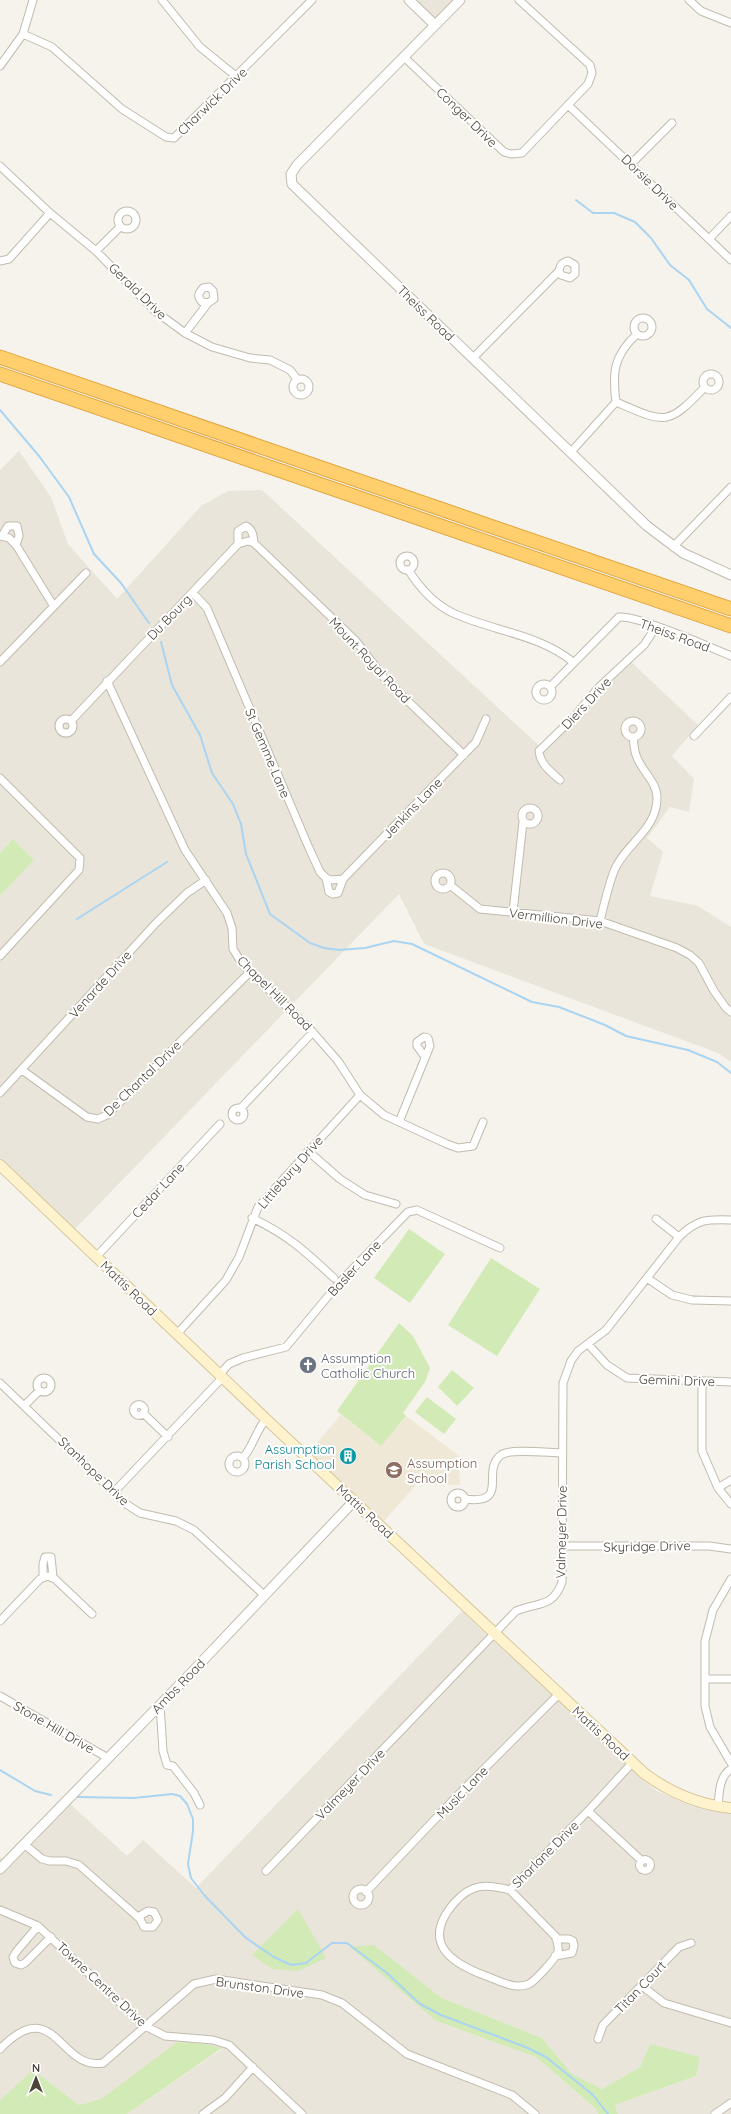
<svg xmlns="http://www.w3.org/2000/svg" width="731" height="2114" viewBox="0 0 731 2114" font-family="Quicksand,sans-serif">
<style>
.residential{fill:#eae5da}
.education{fill:#efe8d6}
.green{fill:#d2eab5}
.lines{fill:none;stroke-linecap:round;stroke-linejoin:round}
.stream{stroke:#a9d4f2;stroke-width:2}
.minor-casing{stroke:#c2bbae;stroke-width:9}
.tertiary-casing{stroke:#c2bbae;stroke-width:11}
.secondary-casing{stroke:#d6c79b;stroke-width:12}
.motorway-casing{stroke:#e0a43c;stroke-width:15}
.minor{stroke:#fff;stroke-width:7}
.tertiary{stroke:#fff;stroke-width:9}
.secondary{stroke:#fff3cd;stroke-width:10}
.motorway{stroke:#ffcf6e;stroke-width:13}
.labels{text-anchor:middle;stroke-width:4;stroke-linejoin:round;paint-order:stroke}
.street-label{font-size:13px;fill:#4b4439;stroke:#fff}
.worship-label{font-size:13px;fill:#5b616d;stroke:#fff;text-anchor:start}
.culture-label{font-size:13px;fill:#0d838f;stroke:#fff;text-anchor:end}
.education-label{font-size:13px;fill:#785e54;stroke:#fff;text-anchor:start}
</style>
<rect width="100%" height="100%" fill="#f6f3ec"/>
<path class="residential" d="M413 0H456L440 16 435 17 429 16Z
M19 451 51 497 68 544 117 599 201 506 228 491 262 490 545 751 630 661 698 725 672 756 694 779 689 812 670 807 647 838 663 852 650 896 698 906 731 927V1062L718 1053 424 944 399 894 75 1229 0 1158V896L34 860 13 839 0 853V470Z
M462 1611 642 1779 657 1791 686 1804 707 1810 731 1814V2114H618L615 2105 696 2076 650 2044 640 2067 602 2089 572 2074 542 2038 442 1998 374 1945 436 2021 536 2057 596 2109 598 2114H127L222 2049 178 2042 101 2099 79 2105 33 2070 0 2100V1857L10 1865 68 1802 127 1856 143 1840 196 1888Z"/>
<path class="education" d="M341 1415 381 1446 406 1416 459 1456 460 1485H416L383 1522 309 1452Z"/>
<path class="green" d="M13 839 34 860 0 896V853Z
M409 1229 445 1254 410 1303 374 1278Z
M491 1258 540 1289 497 1356 448 1325Z
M399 1323 413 1336 430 1368 425 1382 403 1413 406 1416 381 1446 337 1411Z
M452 1370 474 1388 457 1406 438 1387Z
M427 1397 456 1419 444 1434 415 1412Z
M298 1909 326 1958 298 1971 272 1969 252 1955Z
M374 1945 442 1998 542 2038 572 2074 602 2089 640 2067 650 2044 700 2057 696 2076 615 2105 618 2114H598L596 2109 536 2057 436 2021 350 1947Z
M177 2042 205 2044 222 2048 127 2114H0V2100L33 2070 79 2105 101 2099Z"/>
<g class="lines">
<path class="stream" d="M576 200 593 213H614L635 222 651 238 670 265 689 280 707 309 731 328
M0 410 39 456 69 497 94 554 121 583 149 623
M161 642 172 685 200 735 212 773 233 804 241 824 246 854 270 914 310 943 324 948 339 950 365 948 394 941 412 944 532 1002 559 1007 605 1025 626 1036 688 1050 717 1062 731 1073
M77 919 167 862
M0 1770 35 1791 51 1795
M78 1797 134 1798 172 1794 180 1796 187 1804 193 1819V1831L188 1864 191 1878 205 1896 246 1938 274 1957 291 1965 306 1963 332 1943H347L387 1973 420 2004 441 2015 528 2048 546 2057 593 2095 608 2114"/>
<defs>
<path id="minor" d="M162 0 200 47 237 77
M689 0 701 11 731 23
M23 34 52 47 122 109 166 137 174 138 312 0
M404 57 504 152 511 154 522 153 588 84 592 73 590 65 519 0
M0 66 23 34 33 0
M568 105 731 260
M631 164 672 123
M0 166 50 213 96 251 155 311 185 333 212 347 250 358 270 360 290 370 297 379
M118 220a9 9 0 1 1 18 0a9 9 0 1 1-18 0Z
M709 239 731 216
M96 251 120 227
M0 261 9 259 50 213
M634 327a9 9 0 1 1 18 0a9 9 0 1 1-18 0Z
M185 333 208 303 214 299 213 291 209 287 203 288C198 294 197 296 202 302L208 303
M473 358 559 271C560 265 562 262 568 261L575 265V274L570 278 561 275 559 271
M703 382a8 8 0 1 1 16 0a8 8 0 1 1-16 0Z
M293 387a8 8 0 1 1 16 0a8 8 0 1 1-16 0Z
M616 402C665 423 667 427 705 387
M571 452 616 402C612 372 614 355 637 334
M0 536 9 538 16 545 53 605
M2 536 8 526H17L19 536 16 545
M238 544 248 541 254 543 356 641 385 679 464 755
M673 547 731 487
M400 563a7 7 0 1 1 14 0a7 7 0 1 1-14 0Z
M409 571C420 588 434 604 453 613 492 631 539 634 573 662
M193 593 207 608 309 848 320 872 326 878 329 892 333 894 338 893 343 879
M0 662 86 573
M107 681 185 850 227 913 232 928 233 949 243 965 310 1029 338 1061 360 1095 384 1115 447 1144 458 1148 473 1146 483 1122
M536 692a8 8 0 1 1 16 0a8 8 0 1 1-16 0Z
M550 687 619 617C638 615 710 647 731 656
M59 726a7 7 0 1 1 14 0a7 7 0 1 1-14 0Z
M71 721 238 544V531L246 526C253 530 253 535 254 543
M625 729a8 8 0 1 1 16 0a8 8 0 1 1-16 0Z
M694 736 731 697
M0 778 80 858 79 870 0 956
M560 780C551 772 540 764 539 751L574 717 597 689 644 645 656 627
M522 816a8 8 0 1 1 16 0a8 8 0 1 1-16 0Z
M435 881a8 8 0 1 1 16 0a8 8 0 1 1-16 0Z
M326 878 330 880 343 879 476 742 486 719
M450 885 480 909 600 921 677 948 690 955 699 963 714 991 726 1008 731 1012
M513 912 523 822
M600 921C604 905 608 887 614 871 625 844 657 830 657 798 657 781 641 771 636 755 634 750 634 742 633 737
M22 1070 87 1117 98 1119 107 1115 250 972
M0 1093 156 923 187 893 206 880
M232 1114a6 6 0 1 1 12 0a6 6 0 1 1-12 0Z
M241 1108 313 1032
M399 1122 430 1046 428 1038 424 1037 417 1042V1046L425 1057
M308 1151 340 1179 365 1195 396 1204
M252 1218C288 1235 306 1252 334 1278
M656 1219 679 1237
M96 1257 220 1124
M647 1278 672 1295 692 1300 731 1301
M177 1334 226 1280 239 1257 258 1207 360 1095
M588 1344 607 1365 627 1378 731 1382
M220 1374 229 1364 243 1358 286 1347 339 1283 408 1212 417 1210 500 1248
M37 1385a7 7 0 1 1 14 0a7 7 0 1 1-14 0Z
M702 1382V1451L718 1488 731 1504
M0 1383 126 1504 140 1513 176 1521 194 1530 264 1595
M133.5 1410a5.5 5.5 0 1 1 11 0a5.5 5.5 0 1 1-11 0Z
M24 1406 39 1391
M143 1413 168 1437
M229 1464a8 8 0 1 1 16 0a8 8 0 1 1-16 0Z
M243 1458C253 1446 256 1431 266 1419
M718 1488 731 1480
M115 1491 223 1377
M451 1500a7 7 0 1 1 14 0a7 7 0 1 1-14 0Z
M465 1499C511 1505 480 1471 501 1455 510 1448 549 1453 562 1453
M562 1546H709L731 1549
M43 1577V1564L45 1557H51L53 1577
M731 1579 713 1610 705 1641V1706L710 1727 731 1763
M0 1621 40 1579 48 1576 55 1579 92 1614
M706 1679H731
M0 1696 108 1758
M160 1705 163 1751 167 1765 173 1766 194 1793 200 1805
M718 1807C719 1794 719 1776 731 1769
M588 1811 642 1861
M24 1844 42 1859 50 1861H66L79 1865 140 1919 144 1927H153L158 1920 154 1912 148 1911 141 1915 140 1919
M639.5 1865a5.5 5.5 0 1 1 11 0a5.5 5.5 0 1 1-11 0Z
M266 1871 516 1611C538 1602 553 1608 562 1582L563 1383 571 1361 578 1351 606 1330 679 1237C697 1219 707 1219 731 1220
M353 1897a8 8 0 1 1 16 0a8 8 0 1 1-16 0Z
M510 1890 556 1937C557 1942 559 1947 558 1952 555 1959 536 1980 529 1984 527 1985 521 1986 518 1986 507 1986 495 1979 486 1976 448 1962 421 1941 455 1902 472 1883 487 1884 510 1890L588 1811 633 1762
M366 1892 457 1796 559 1694
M0 1910 38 1926 145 2026 165 2036 213 2040 229 2045 302 2114
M38 1926 16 1952 13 1957 15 1963 21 1965 25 1963 51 1937
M555 1956 572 1953 574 1946 573 1941 569 1939H556
M642 1986 664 2003 731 2023
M598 2039 603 2025 679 1947 691 1943
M0 2049C55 1992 59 2071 103 2063L194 1984 216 1979 322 1995 342 2003 407 2054 512 2095 535 2114
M203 2114 225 2098 253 2067
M715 2114 731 2103"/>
<path id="tertiary" d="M409 0 435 25
M460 0 297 165 291 174 292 184 647 526 683 553 731 575
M0 1869 193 1671 354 1501"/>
<path id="secondary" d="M0 1165 266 1419 645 1774C671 1793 699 1805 731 1808"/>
<path id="motorway" d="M0 357 731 609
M0 374 731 626"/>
</defs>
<use href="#minor" class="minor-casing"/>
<use href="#tertiary" class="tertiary-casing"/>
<use href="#secondary" class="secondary-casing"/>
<use href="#motorway" class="motorway-casing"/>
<use href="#minor" class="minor"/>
<use href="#tertiary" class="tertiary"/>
<use href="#secondary" class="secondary"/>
<use href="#motorway" class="motorway"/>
</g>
<defs>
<symbol id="church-disc" viewBox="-11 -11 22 22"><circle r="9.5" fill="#6b7280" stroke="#fff"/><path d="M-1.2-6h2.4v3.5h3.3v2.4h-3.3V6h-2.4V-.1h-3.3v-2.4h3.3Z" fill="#fff"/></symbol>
<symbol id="building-disc" viewBox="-11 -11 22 22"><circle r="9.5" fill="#0f9aa8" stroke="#fff"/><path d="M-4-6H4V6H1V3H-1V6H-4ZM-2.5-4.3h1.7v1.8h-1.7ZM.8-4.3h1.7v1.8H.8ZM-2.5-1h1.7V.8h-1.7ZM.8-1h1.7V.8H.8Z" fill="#fff"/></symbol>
<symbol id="school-disc" viewBox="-11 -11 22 22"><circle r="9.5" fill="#8d6e63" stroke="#fff"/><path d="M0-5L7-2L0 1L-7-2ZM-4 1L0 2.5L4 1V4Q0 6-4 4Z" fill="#fff"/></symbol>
</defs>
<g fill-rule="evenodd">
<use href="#church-disc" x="298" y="1355" width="20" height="20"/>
<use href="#building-disc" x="338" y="1446" width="20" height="20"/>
<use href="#school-disc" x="384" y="1460" width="20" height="20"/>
</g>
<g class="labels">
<g class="street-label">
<text transform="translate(212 101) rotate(-44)" y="5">Charwick Drive</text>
<text transform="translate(467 117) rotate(44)" y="5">Conger Drive</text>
<text transform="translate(650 182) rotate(44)" y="5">Dorsie Drive</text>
<text transform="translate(138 291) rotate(44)" y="5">Gerald Drive</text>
<text transform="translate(426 313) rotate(44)" y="5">Theiss Road</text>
<text transform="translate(169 617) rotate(-46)" y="5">Du Bourg</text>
<text transform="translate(675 635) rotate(20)" y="5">Theiss Road</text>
<text transform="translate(370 660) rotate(47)" y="5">Mount Royal Road</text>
<text transform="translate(586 703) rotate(-47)" y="5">Diers Drive</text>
<text transform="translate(268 753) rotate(67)" y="5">St Gemme Lane</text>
<text transform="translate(412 808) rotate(-46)" y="5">Jenkins Lane</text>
<text transform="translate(556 918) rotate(7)" y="5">Vermillion Drive</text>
<text transform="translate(100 984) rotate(-48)" y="5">Venarde Drive</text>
<text transform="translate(275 993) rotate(45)" y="5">Chapel Hill Road</text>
<text transform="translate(142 1078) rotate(-44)" y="5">De Chantal Drive</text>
<text transform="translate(290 1172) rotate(-49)" y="5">Littlebury Drive</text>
<text transform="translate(158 1190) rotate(-47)" y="5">Cedar Lane</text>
<text transform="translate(354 1268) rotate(-47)" y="5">Basler Lane</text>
<text transform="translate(129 1288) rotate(44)" y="5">Mattis Road</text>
<text transform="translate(677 1380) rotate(2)" y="5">Gemini Drive</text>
<text transform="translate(94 1471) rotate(44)" y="5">Stanhope Drive</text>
<text transform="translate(365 1511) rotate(43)" y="5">Mattis Road</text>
<text transform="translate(561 1532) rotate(-89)" y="5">Valmeyer Drive</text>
<text transform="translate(647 1546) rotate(-1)" y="5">Skyridge Drive</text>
<text transform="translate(178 1686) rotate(-46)" y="5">Ambs Road</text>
<text transform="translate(54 1727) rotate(30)" y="5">Stone Hill Drive</text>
<text transform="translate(601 1733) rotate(43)" y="5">Mattis Road</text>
<text transform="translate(350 1784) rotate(-46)" y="5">Valmeyer Drive</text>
<text transform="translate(462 1792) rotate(-46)" y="5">Music Lane</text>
<text transform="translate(545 1854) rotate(-45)" y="5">Sharlane Drive</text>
<text transform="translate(102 1984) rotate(43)" y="5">Towne Centre Drive</text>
<text transform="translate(260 1987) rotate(8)" y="5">Brunston Drive</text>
<text transform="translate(640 1987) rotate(-46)" y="5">Titan Court</text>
</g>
<g class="worship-label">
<text x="321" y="1363">Assumption<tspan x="321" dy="15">Catholic Church</tspan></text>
</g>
<g class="culture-label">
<text x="335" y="1454">Assumption<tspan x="335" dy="15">Parish School</tspan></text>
</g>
<g class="education-label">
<text x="407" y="1468">Assumption<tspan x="407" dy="15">School</tspan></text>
</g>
</g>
<g transform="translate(36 2078)" stroke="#ffffff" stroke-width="3" paint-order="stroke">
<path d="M0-3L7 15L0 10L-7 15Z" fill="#4b4439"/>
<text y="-6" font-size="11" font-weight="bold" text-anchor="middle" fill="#4b4439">N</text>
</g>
</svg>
